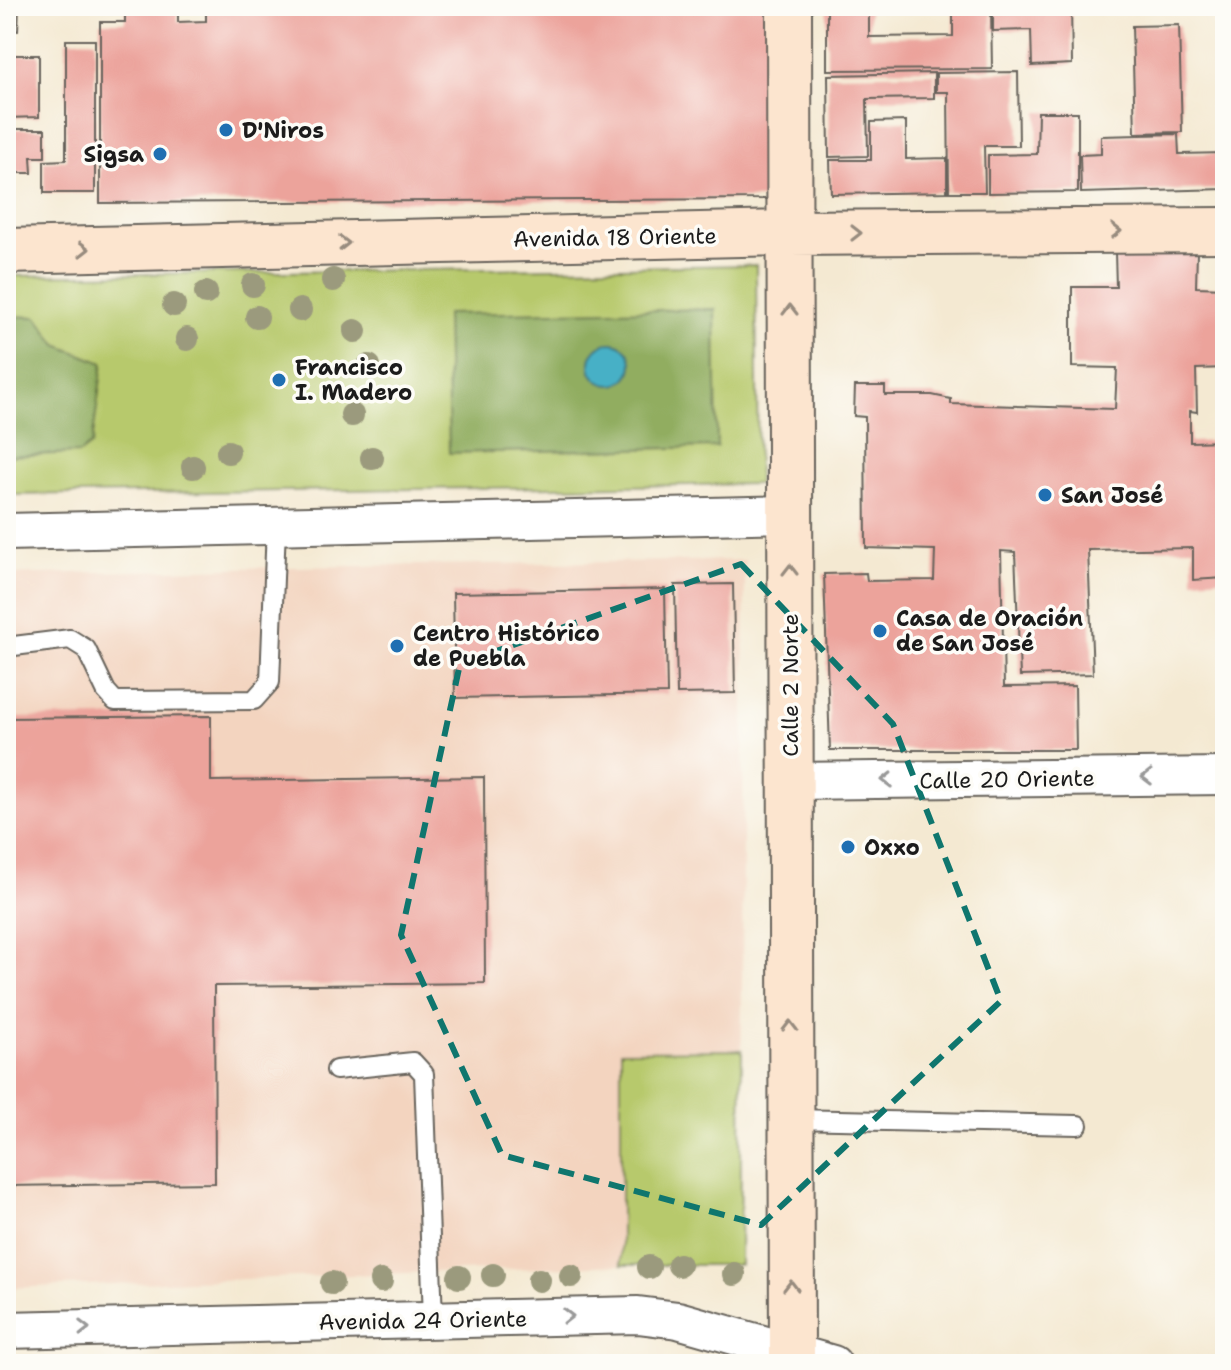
<svg xmlns="http://www.w3.org/2000/svg" width="1231" height="1370" viewBox="0 0 1231 1370" font-family="'Shantell Sans',sans-serif">
<style>
.built{fill:#f3d4bf}
.green{fill:#b7c96c;stroke:#6a7244;stroke-width:2}
.forest{fill:#91ad60;stroke:#56643e;stroke-width:2}
.water{fill:#47b0c6;stroke:#326671;stroke-width:2}
.building{fill:#eca39b}
.lines{fill:none;stroke-linecap:round;stroke-linejoin:round}
.lane-casing{stroke:#68645c;stroke-width:22}
.street-casing{stroke:#68645c;stroke-width:40}
.secondary-casing{stroke:#68645c;stroke-width:48}
.lane{stroke:#fff;stroke-width:18}
.street{stroke:#fff;stroke-width:36}
.secondary{stroke:#fce5cf;stroke-width:44}
.tree{fill:#9b9a7d}
.oneway{stroke:#978b7e}
.oneway2{stroke:#999}
.marked{fill:none;stroke:#0f766e;stroke-width:6;stroke-dasharray:16 10;stroke-linejoin:round}
.poi-dot{fill:#1f6fb2;stroke:#fdfcf7;stroke-width:3}
.labels{text-anchor:middle;stroke-width:7;stroke-linejoin:round;paint-order:stroke}
.poi-label{font-size:22px;font-weight:bold;fill:#1c1c1c;stroke:#fdfcf7;text-anchor:start}
.street-label{font-size:22px;fill:#1c1c1c;stroke:#fdfcf7}
</style>
<rect width="100%" height="100%" fill="#fdfcf7"/>
<filter id="ink" filterUnits="userSpaceOnUse"><feTurbulence type="fractalNoise" baseFrequency=".0125" numOctaves="2"/><feDisplacementMap in="SourceGraphic" scale="16" xChannelSelector="R" yChannelSelector="G"/><feConvolveMatrix kernelMatrix="1 2 1 2 8 2 1 2 1" color-interpolation-filters="sRGB"/></filter>
<filter id="wash" filterUnits="userSpaceOnUse"><feTurbulence type="fractalNoise" baseFrequency=".006" numOctaves="4" result="noise"/><feDisplacementMap in="SourceGraphic" scale="32" xChannelSelector="R" yChannelSelector="G"/><feGaussianBlur stdDeviation="1.8" result="paint"/><feColorMatrix in="noise" values="0 0 0 0 0 0 0 0 0 0 0 0 0 0 0 0 0 1.4 0 .05"/><feComposite in="paint" operator="in"/></filter>
<g filter="url(#wash)">
<rect width="100%" height="100%" fill="#f4e9d2"/>
<path class="built" d="M745 560 740 1265H621L6 1288V575L233 568Z"/>
<path class="green" d="M756 265 758 484 6 495V276Z
M742 1050 740 1265H621V1051Z"/>
<path class="forest" d="M715 309 717 447 449 453 446 314Z
M6 316 37 317 57 345 103 363 92 444 80 453 6 456Z"/>
<path class="water" d="M590 364a21 21 0 1 1 42 0a21 21 0 1 1-42 0Z"/>
<g id="blocks">
<path class="building" d="M6 6H19L18 31 6 30Z
M125 6H178V22L206 21V6H767V199L100 203V22H125Z
M827 6H869V37L953 36V6H991L992 69 827 70Z
M993 6H1071L1072 64 1032 66 1031 30 993 31Z
M1079 6H1137V9L1079 10Z
M1179 25 1182 132 1135 133 1132 26Z
M66 40H95V193H44V161L66 160Z
M6 55H39V117L6 118Z
M1018 72 1019 146H984L985 192H949L948 92H936V73Z
M934 73V98L867 99 868 156 829 157 828 75Z
M1038 112H1078V192L988 193V155L1037 154Z
M906 121V159L947 158V192L831 194 830 160H871V122Z
M6 129H45V157H31L32 173H6Z
M1178 134 1179 154 1225 153V189L1081 193 1080 155 1101 154V136Z
M1115 252H1197L1196 287 1225 288V368L1196 369 1197 412 1190 411V442L1225 441V578L1193 580V548L1088 550 1093 674 1020 676 1015 552 1001 551 1004 687 1075 686 1076 750H830L824 574 866 573 867 581 934 580 935 550 866 548 865 417 854 416 855 386H885V395H932L951 399V404L1115 409 1117 368 1072 367V287H1116Z
M733 584 735 693 677 694 675 585Z
M665 589 667 694 455 698 453 593Z
M211 716V781L484 777 485 983 214 986 215 1183 6 1186V718Z"/>
</g>
</g>
<g filter="url(#ink)">
<use href="#blocks" fill-opacity="0" stroke="#68645c" stroke-width="2"/>
<g class="lines">
<defs>
<path id="lane" d="M6 647 70 639 86 649 106 691 115 701 254 700 270 682 276 526
M336 1070 413 1062 424 1074 433 1319
M791 1119 1078 1125"/>
<path id="street" d="M6 532 790 514
M790 781 1225 776
M6 1330 638 1315 678 1320 833 1364"/>
<path id="secondary" d="M789 6 792 1364
M6 251 789 233 1225 230"/>
</defs>
<use href="#lane" class="lane-casing"/>
<use href="#street" class="street-casing"/>
<use href="#secondary" class="secondary-casing"/>
<use href="#lane" class="lane"/>
<use href="#street" class="street"/>
<use href="#secondary" class="secondary"/>
</g>
<g class="tree">
<circle cx="333" cy="280" r="12"/>
<circle cx="253" cy="285" r="12"/>
<circle cx="206" cy="293" r="12"/>
<circle cx="174" cy="305" r="12"/>
<circle cx="300" cy="310" r="12"/>
<circle cx="257" cy="317" r="12"/>
<circle cx="355" cy="331" r="12"/>
<circle cx="187" cy="339" r="12"/>
<circle cx="369" cy="366" r="12"/>
<circle cx="352" cy="415" r="12"/>
<circle cx="228" cy="452" r="12"/>
<circle cx="372" cy="458" r="12"/>
<circle cx="193" cy="467" r="12"/>
<circle cx="679" cy="1265" r="12"/>
<circle cx="649" cy="1267" r="12"/>
<circle cx="734" cy="1274" r="12"/>
<circle cx="493" cy="1275" r="12"/>
<circle cx="571" cy="1276" r="12"/>
<circle cx="459" cy="1277" r="12"/>
<circle cx="539" cy="1280" r="12"/>
<circle cx="381" cy="1281" r="12"/>
<circle cx="332" cy="1283" r="12"/>
</g>
<defs><path id="oneway-chevron" d="M-2-3.5L2.5 0L-2 3.5" fill="none" stroke-width="1.6" stroke-linecap="round" stroke-linejoin="round" transform="scale(2)"/></defs>
<g class="oneway">
<use href="#oneway-chevron" transform="translate(1116 231)"/>
<use href="#oneway-chevron" transform="translate(856 233)"/>
<use href="#oneway-chevron" transform="translate(344 243) rotate(-1)"/>
<use href="#oneway-chevron" transform="translate(84 249) rotate(-1)"/>
<use href="#oneway-chevron" transform="translate(790 310) rotate(-90)"/>
<use href="#oneway-chevron" transform="translate(790 570) rotate(-90)"/>
<use href="#oneway-chevron" transform="translate(790 1026) rotate(-90)"/>
<use href="#oneway-chevron" transform="translate(791 1286) rotate(-90)"/>
</g>
<g class="oneway2">
<use href="#oneway-chevron" transform="translate(1147 777) rotate(179)"/>
<use href="#oneway-chevron" transform="translate(887 780) rotate(179)"/>
<use href="#oneway-chevron" transform="translate(568 1316) rotate(-1)"/>
<use href="#oneway-chevron" transform="translate(84 1328) rotate(-1)"/>
</g>
</g>
<path class="marked" d="M741 564 893 724 1001 1001 761 1225 502 1155 401 935 460 664Z"/>
<g class="poi-dot">
<circle cx="226" cy="130" r="8"/>
<circle cx="160" cy="154" r="8"/>
<circle cx="279" cy="380" r="8"/>
<circle cx="1045" cy="495" r="8"/>
<circle cx="880" cy="631" r="8"/>
<circle cx="397" cy="646" r="8"/>
<circle cx="848" cy="847" r="8"/>
</g>
<g class="labels">
<g class="poi-label">
<text x="242" y="138">D'Niros</text>
<text x="144" y="162" text-anchor="end">Sigsa</text>
<text x="295" y="375">Francisco<tspan x="295" dy="25">I. Madero</tspan></text>
<text x="1061" y="503">San José</text>
<text x="896" y="626">Casa de Oración<tspan x="896" dy="25">de San José</tspan></text>
<text x="413" y="641">Centro Histórico<tspan x="413" dy="25">de Puebla</tspan></text>
<text x="864" y="855">Oxxo</text>
</g>
<g class="street-label">
<text transform="translate(615 237) rotate(-1)" y="8">Avenida 18 Oriente</text>
<text transform="translate(790 685) rotate(-90)" y="8">Calle 2 Norte</text>
<text transform="translate(1007 779) rotate(-1)" y="8">Calle 20 Oriente</text>
<text transform="translate(423 1320) rotate(-1)" y="8">Avenida 24 Oriente</text>
</g>
</g>
<rect width="1231" height="1370" fill="none" stroke="#fdfcf7" stroke-width="32"/>
</svg>
